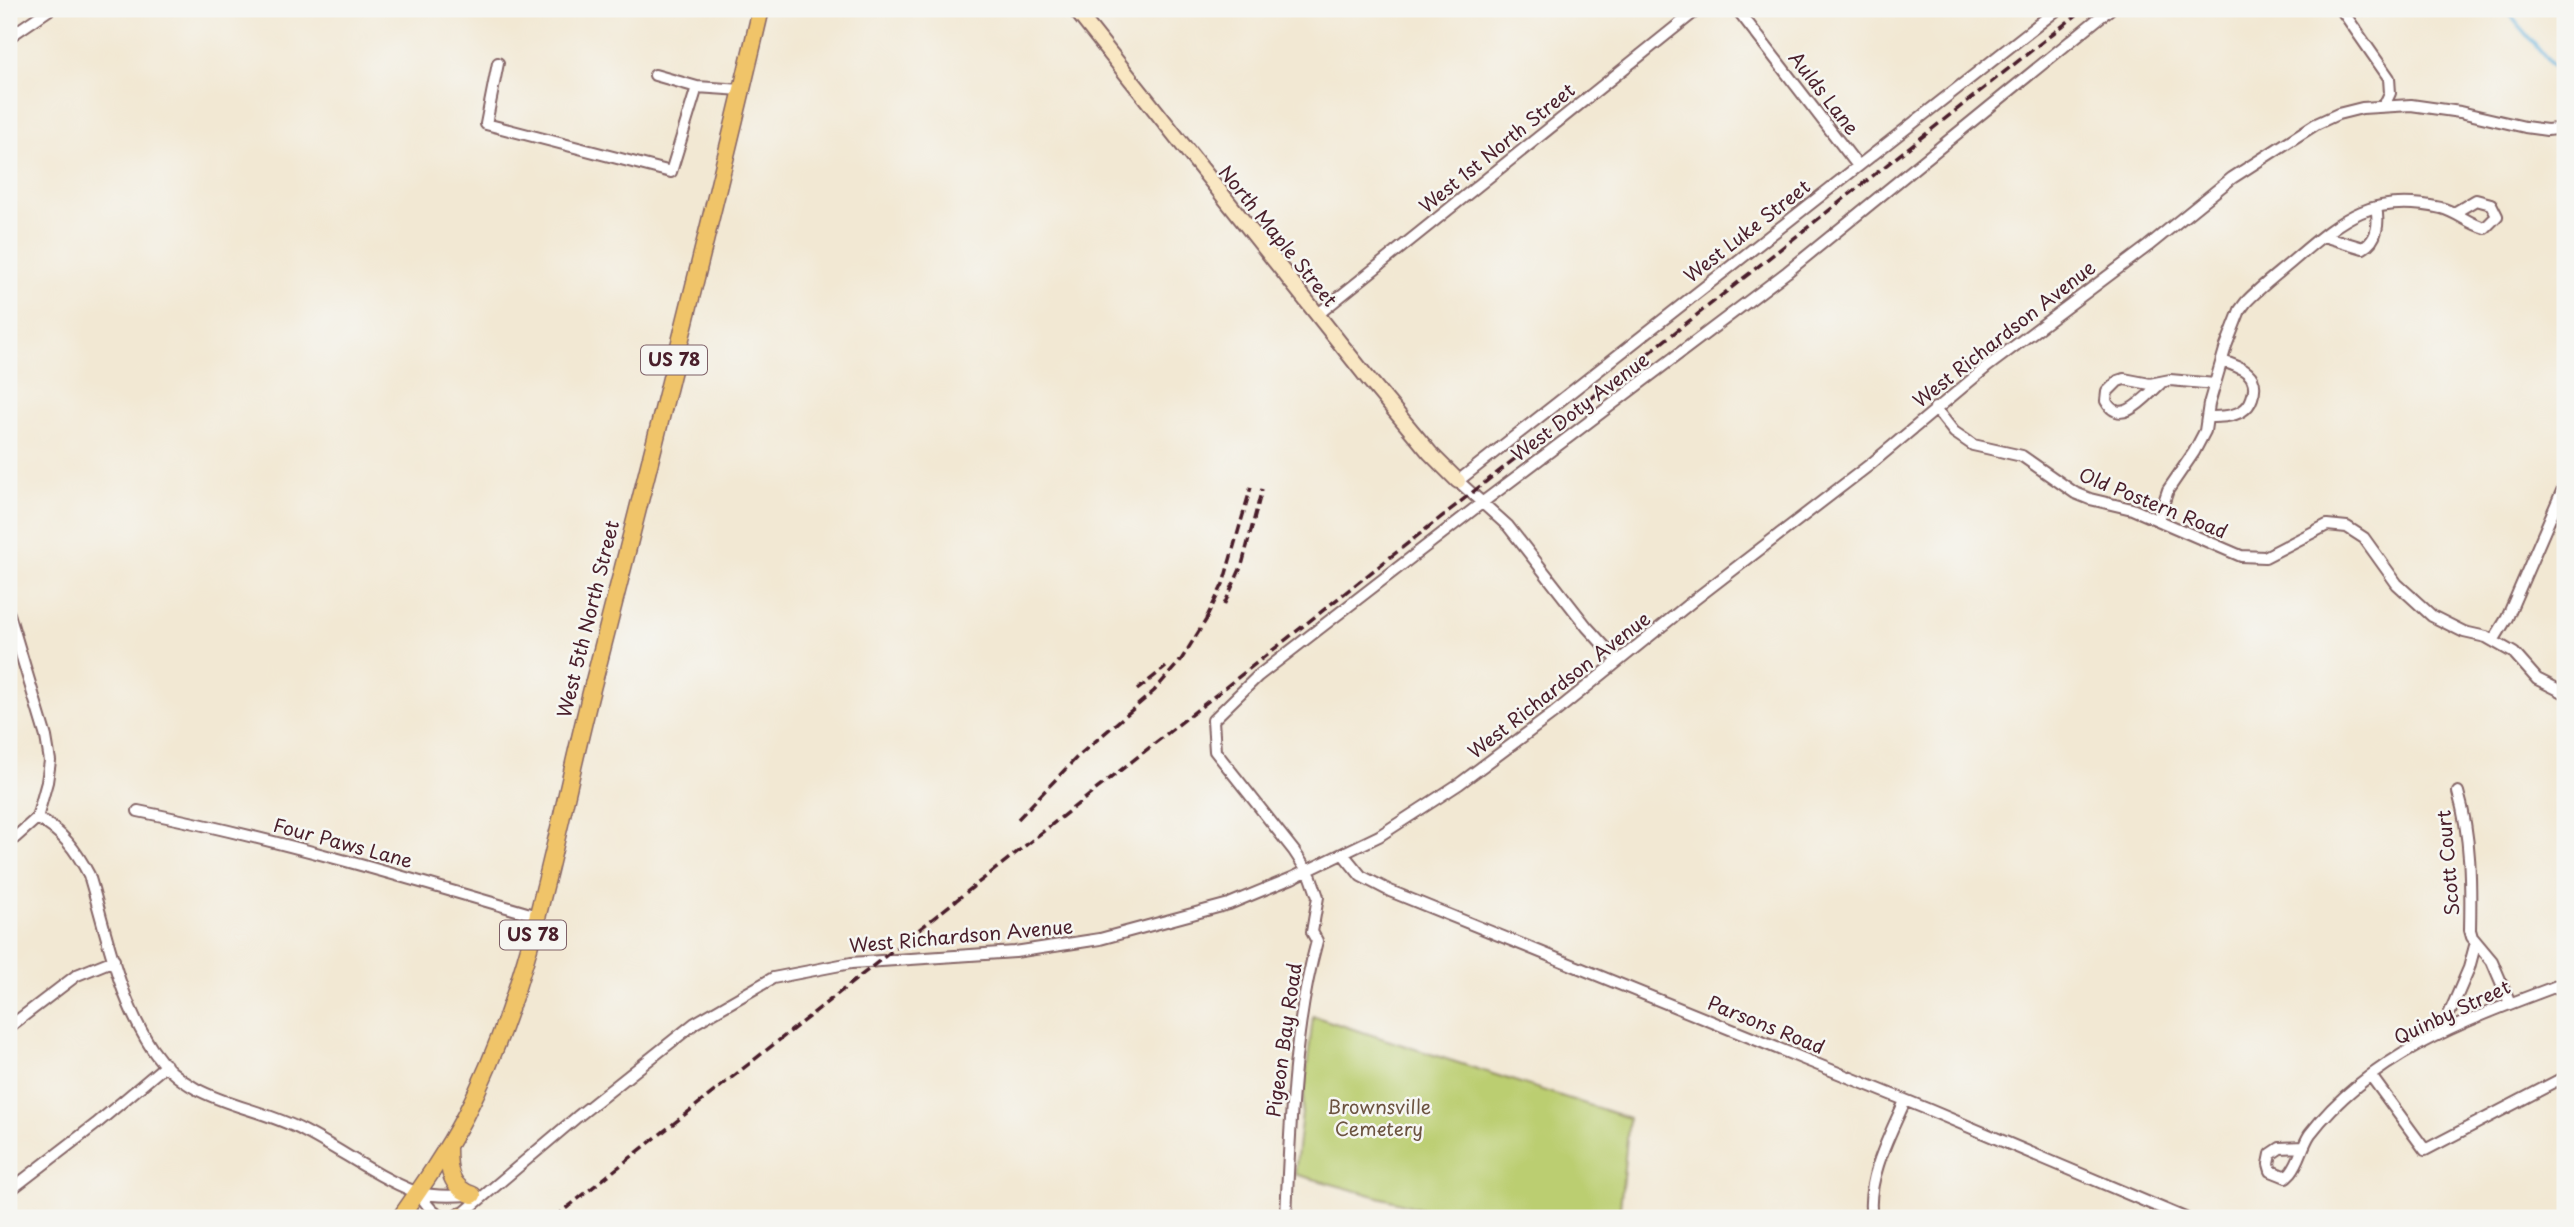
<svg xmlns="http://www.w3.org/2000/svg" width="2574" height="1227" viewBox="0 0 2574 1227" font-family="'Playpen Sans',sans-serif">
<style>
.green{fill:#bbce71;stroke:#82764e;stroke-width:2}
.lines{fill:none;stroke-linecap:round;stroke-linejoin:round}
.stream{stroke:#63b2dd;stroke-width:3.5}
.street-casing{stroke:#856566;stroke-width:14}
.secondary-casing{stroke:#856566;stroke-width:18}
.primary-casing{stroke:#856566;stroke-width:19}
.street{stroke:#fff;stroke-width:10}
.secondary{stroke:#f9e7c3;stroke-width:14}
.primary{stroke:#f0c469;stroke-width:16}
.rail{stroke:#4a1f2b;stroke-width:3.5;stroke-dasharray:10 5;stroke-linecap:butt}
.labels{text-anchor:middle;stroke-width:5;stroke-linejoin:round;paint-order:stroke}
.shield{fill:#f6f6f2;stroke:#7e6067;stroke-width:2}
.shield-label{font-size:18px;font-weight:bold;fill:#4a1f2b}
.street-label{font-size:19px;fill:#4a1f2b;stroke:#f6f6f2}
.park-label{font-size:19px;fill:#6c5440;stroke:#f6f6f2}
</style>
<rect width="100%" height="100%" fill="#f6f6f2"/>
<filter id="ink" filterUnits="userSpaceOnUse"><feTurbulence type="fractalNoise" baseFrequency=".0143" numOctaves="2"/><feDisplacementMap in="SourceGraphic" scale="14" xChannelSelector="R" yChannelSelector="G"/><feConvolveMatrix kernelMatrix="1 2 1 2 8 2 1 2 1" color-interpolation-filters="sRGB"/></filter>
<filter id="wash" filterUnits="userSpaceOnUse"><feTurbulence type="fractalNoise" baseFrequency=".00686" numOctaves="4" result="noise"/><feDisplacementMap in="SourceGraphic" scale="28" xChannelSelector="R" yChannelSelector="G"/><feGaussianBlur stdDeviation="1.57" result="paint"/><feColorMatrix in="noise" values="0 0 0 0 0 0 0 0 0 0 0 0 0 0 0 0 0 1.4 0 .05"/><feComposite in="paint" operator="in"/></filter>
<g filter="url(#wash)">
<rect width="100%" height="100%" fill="#f2e8d3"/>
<path class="green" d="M1313 1016 1629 1118 1619 1218H1455L1295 1174Z"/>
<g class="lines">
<path class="stream" d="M2505 9 2565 81"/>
</g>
</g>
<g filter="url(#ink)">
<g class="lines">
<defs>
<path id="street" d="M1737 9 1858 166
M2341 9 2389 78 2390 93 2384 106
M9 37 50 9
M498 63 486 124 671 172 697 87
M655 75 697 87 742 90
M2323 236 2363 248C2378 240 2379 222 2376 207
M1317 315 1698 9
M2161 383C2147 395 2121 429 2106 401L2107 392 2118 381 2124 379 2150 384 2170 380 2215 384
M1935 408 1954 432 1973 445 2022 456 2075 493 2090 499 2132 509 2241 556 2265 557 2327 525 2347 527 2364 538 2397 584 2432 616 2464 632 2486 637 2514 653 2537 679 2565 693
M2208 417C2219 417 2232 417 2242 411 2247 408 2250 404 2252 398 2261 374 2241 367 2222 361
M2158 520 2168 490 2194 452 2205 431 2209 404 2226 346 2240 310 2246 302C2261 286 2279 273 2295 259 2344 217 2373 193 2441 208 2457 212 2469 224 2485 228L2497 216 2491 204 2476 200 2454 213
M9 614 46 737 50 761 47 782 37 818 9 843
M2493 641 2507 618 2565 484
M1618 661 1587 627 1508 526 1458 481 2058 9
M2458 792C2471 836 2471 885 2470 930L2472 937 2492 961 2510 1003
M138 811C273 838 405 877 537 916
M37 818C62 831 76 850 89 875 107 934 118 997 152 1049 189 1105 252 1103 304 1131 341 1150 377 1177 416 1192 432 1197 453 1196 469 1195
M1343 854 1361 876 1390 891 1927 1109 2185 1218
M9 1027 77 975 114 960
M2441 1033 2469 968 2476 942
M2371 1076 2425 1150 2565 1077
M2303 1147 2280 1148 2271 1154 2269 1164 2271 1171 2286 1177 2291 1172C2300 1161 2302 1146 2310 1134 2373 1052 2472 1018 2565 983
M9 1191 96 1124 166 1065
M418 1192C430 1210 437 1221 460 1216L577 1117 695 1023 773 978 851 963 1015 952 1100 939 1229 904 1292 878 1379 836 1459 784 1554 713 1694 600 1872 463 1988 366 2148 246 2232 178 2316 124 2338 114 2362 108 2411 105 2460 112 2525 127 2547 130 2565 128
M1286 1218C1290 1128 1293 1028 1317 941L1312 932 1318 897 1311 877 1294 851 1215 751 1213 720 1258 676 1483 502 1787 272 2110 9
M1872 1218C1865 1182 1890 1134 1905 1101"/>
<path id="secondary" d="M1075 9 1366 376 1430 453 1458 481"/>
<path id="primary" d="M448 1148C448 1169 450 1188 473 1195
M400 1218C423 1185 446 1152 465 1116 535 979 556 825 595 677 652 455 709 232 761 9
M458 1218 460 1216"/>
</defs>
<use href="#street" class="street-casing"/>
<use href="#secondary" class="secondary-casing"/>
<use href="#primary" class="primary-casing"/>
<use href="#street" class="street"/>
<use href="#secondary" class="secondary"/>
<use href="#primary" class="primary"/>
<path class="rail" d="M1224 605 1242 565 1262 489
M1206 619 1223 584 1251 487
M1137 690 1166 667
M1018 819 1078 756 1154 691 1181 660 1211 612
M554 1218 2084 9"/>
</g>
</g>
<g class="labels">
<g class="shield">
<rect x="641" y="345.5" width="66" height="29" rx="5"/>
<rect x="500" y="920.5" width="66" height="29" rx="5"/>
</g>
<g class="shield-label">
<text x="674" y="366">US 78</text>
<text x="533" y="941">US 78</text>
</g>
<g class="street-label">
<text transform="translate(1824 93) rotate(52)" y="7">Aulds Lane</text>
<text transform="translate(1497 148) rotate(-39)" y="7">West 1st North Street</text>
<text transform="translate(1747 231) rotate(-38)" y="7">West Luke Street</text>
<text transform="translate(1278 236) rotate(51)" y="7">North Maple Street</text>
<text transform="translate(2004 334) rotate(-38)" y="7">West Richardson Avenue</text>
<text transform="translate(1580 407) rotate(-37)" y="7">West Doty Avenue</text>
<text transform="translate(2153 503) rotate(22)" y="7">Old Postern Road</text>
<text transform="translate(588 619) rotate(-76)" y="7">West 5th North Street</text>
<text transform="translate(1559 685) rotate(-38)" y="7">West Richardson Avenue</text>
<text transform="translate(343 843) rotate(15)" y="7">Four Paws Lane</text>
<text transform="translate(2448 863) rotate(-95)" y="7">Scott Court</text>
<text transform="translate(961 936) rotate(-5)" y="7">West Richardson Avenue</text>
<text transform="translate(2452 1012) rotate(-25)" y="7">Quinby Street</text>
<text transform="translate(1766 1025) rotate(22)" y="7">Parsons Road</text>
<text transform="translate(1284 1040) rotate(-82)" y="7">Pigeon Bay Road</text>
</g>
<g class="park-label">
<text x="1379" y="1114">Brownsville<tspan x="1379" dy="22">Cemetery</tspan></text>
</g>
</g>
<rect width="2574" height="1227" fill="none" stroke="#f6f6f2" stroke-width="35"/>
</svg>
